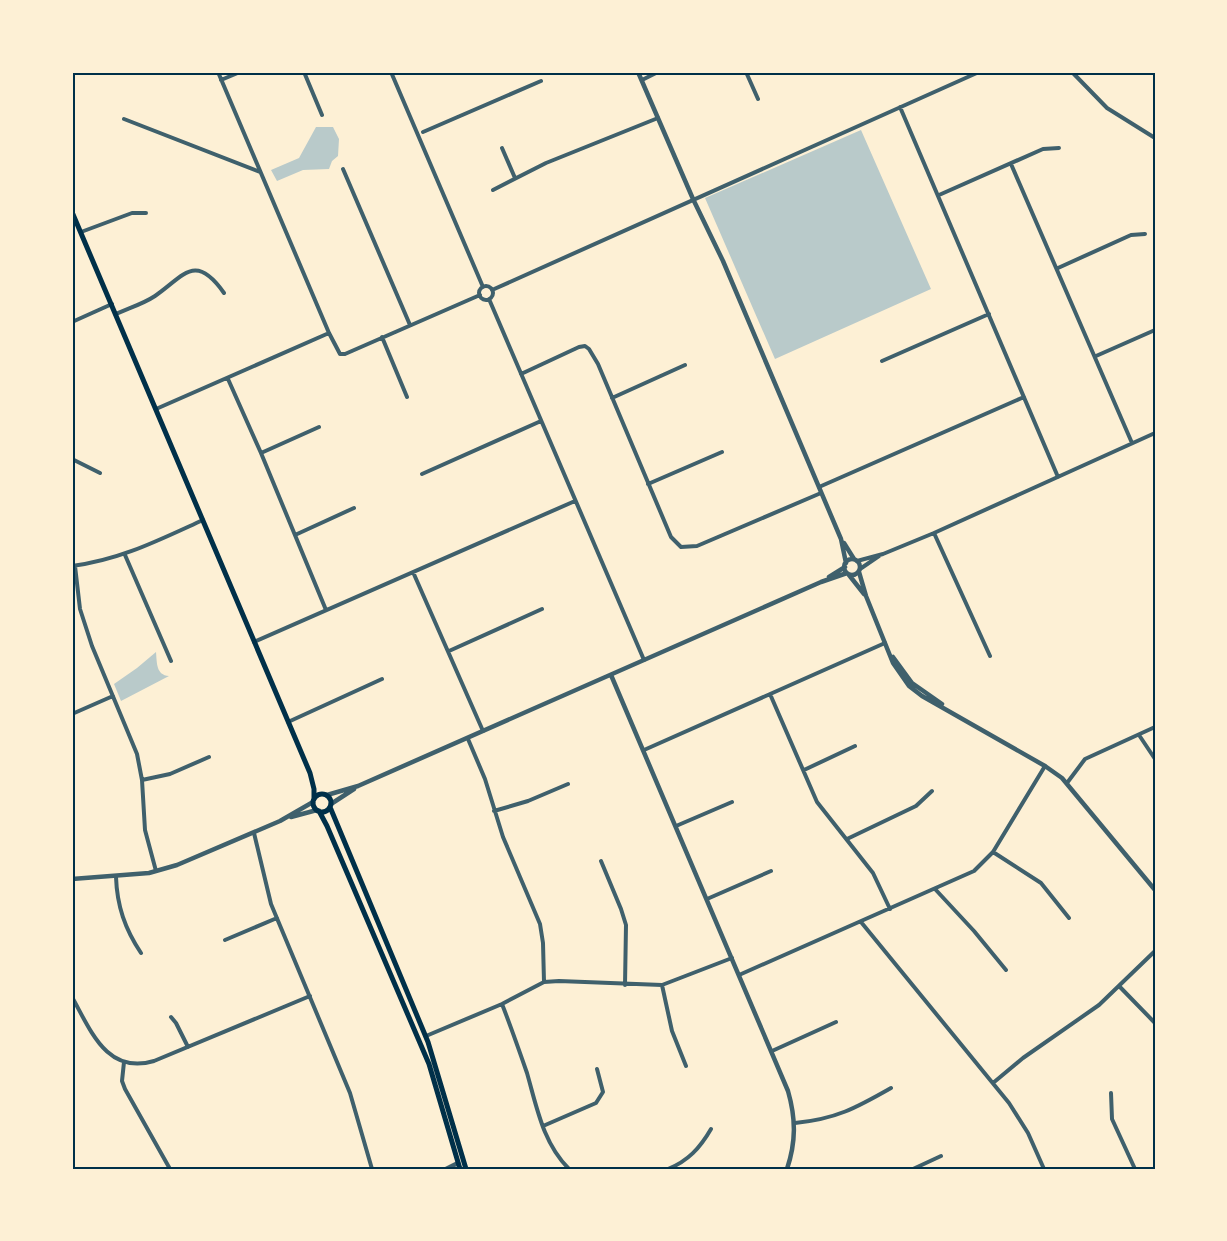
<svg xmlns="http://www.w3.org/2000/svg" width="1227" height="1241" viewBox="0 0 1227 1241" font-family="Inter,sans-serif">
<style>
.green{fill:#b9caca}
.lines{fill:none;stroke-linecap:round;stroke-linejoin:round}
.minor{stroke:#3f606c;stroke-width:4}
.tertiary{stroke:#3f606c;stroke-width:4.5}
.secondary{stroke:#003049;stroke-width:5}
.neatline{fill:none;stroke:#003049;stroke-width:2}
</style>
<rect width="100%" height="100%" fill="#fdf0d5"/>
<path class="green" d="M316 127H333L339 139 338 156 332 161 329 169 303 170 277 181 271 170 299 158Z
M861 130 931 289 775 359 705 198Z
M156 652C157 663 156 675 169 676L121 701 114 684 137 668Z"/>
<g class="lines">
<path class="minor" d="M218 72 329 333 340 354H345L480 295
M304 72 322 115
M391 72 483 287
M746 72 758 99
M1072 72 1107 108 1155 138
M221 80 240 72
M642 80 658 72
M900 107 1058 477
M124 119 260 172
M423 132 541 81
M502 148 515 178
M1011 164 1132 443
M343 169 410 325
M493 190 546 163 658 118
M939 195 1043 149 1059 148
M81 232 132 213H146
M1058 268 1131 235 1145 234
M479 293a7 7 0 1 1 14 0a7 7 0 1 1-14 0Z
M492 290 979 72
M489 299 644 660
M116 314C129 308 143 304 155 296 184 276 195 252 224 293
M72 322 112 304
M382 337 407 397
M1096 356 1155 330
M882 361 989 314
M521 374 579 347 585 346 589 349 598 364 671 537 681 547 697 546 821 493
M228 379 261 453 326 610
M612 398 685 365
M156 409 329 333
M261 453 319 427
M72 459 100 473
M422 474 541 421
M648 484 722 452
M819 487 1024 397
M934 533 990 656
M295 535 354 508
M125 555 171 661
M857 561 883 554 934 533 1155 433
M72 566C120 560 159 540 203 520
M75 566 80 609 92 646 137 754 142 780 145 830 156 871
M860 569 879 556
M413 572 483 731
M254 642 575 501
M449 651 542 609
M770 694 817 802 873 873 890 909
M72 714 113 696
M288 722 382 679
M1139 735 1155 759
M468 739 485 779 503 837 540 924 543 943 544 982
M644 750 885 643
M804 770 855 746
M142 780 170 774 209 757
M1067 783 1085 759 1155 727
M494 811 528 801 568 784
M676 826 732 802
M254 833 271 904 350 1093 372 1169
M847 839 916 806 932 791
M993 852 1041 883 1069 918
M601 861 621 909 626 925 625 985
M116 877C117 906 125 929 141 953
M935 889 974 931 1006 970
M707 899 771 871
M861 922 1009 1103 1028 1133 1044 1169
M225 940 277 918
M739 975 974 871 993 852 1045 766
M662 985 672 1031 686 1066
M1119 986 1155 1023
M72 997C91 1031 107 1075 154 1061L310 996
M502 1004C511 1027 519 1050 527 1073 537 1108 543 1143 569 1169
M171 1017 176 1023 188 1047
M426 1036 502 1004 544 982 559 981 662 985 732 958
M772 1051 836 1022
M124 1062 122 1081 125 1089 170 1169
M993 1083 1023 1058 1099 1005 1155 951
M1111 1093 1112 1119 1135 1169
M795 1123C836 1119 856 1108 891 1088
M543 1126 596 1103 603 1092 597 1069
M668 1169C688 1161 700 1148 711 1129
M913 1169 941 1156
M1154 1169H1155"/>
<path class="tertiary" d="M638 72 693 199 723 261 841 539 846 563
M844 543 854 559
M844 567a8 8 0 1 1 16 0a8 8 0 1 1-16 0Z
M859 572 866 596 893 663 909 686 922 696 1045 766 1062 778 1155 890
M849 575 864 594
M829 577 845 567
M893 657 912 683 942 704
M611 675 788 1091C796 1119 796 1142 787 1169
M327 795 358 786 821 582 847 573
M331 804 354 789
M291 817 317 810
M72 879 149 873 177 865 280 821 313 802
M446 1169 458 1163"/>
<path class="secondary" d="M72 212 310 773 314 789V799
M313 803a9 9 0 1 1 18 0a9 9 0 1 1-18 0Z
M330 807 428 1042 466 1169
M319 811 327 826 429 1064 460 1169"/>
</g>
<rect width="1227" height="1241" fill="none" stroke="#fdf0d5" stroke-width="147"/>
<rect x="74" y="74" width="1080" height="1094" class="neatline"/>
</svg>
